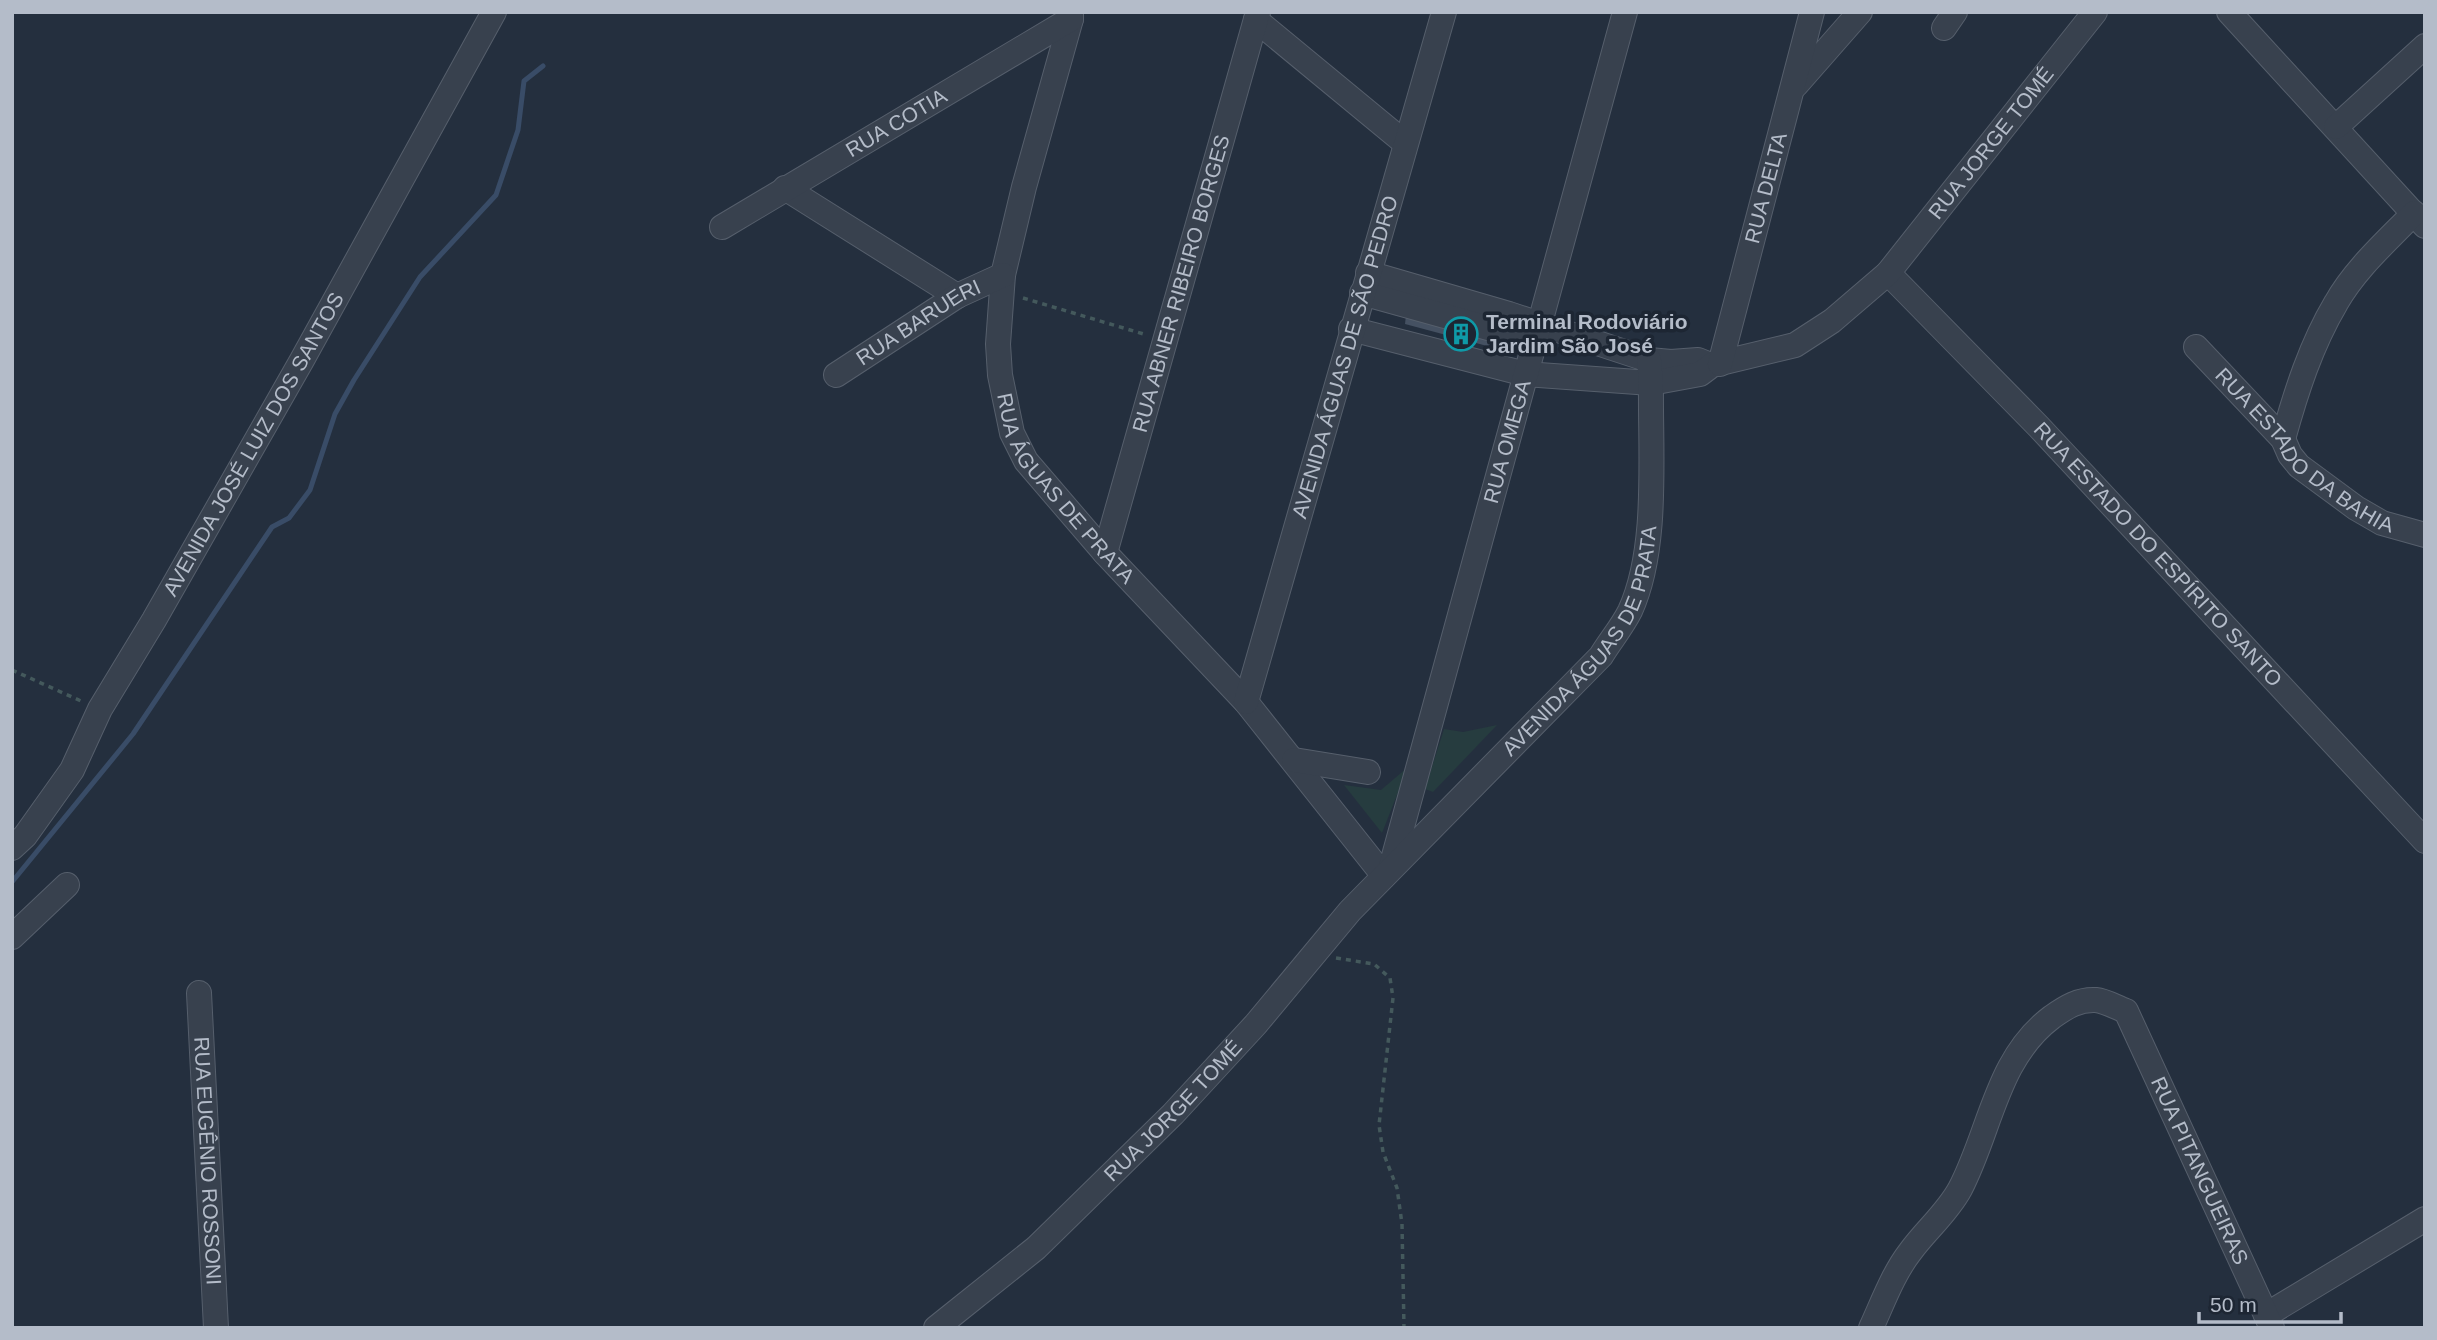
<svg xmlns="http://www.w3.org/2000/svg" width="2437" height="1340" viewBox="0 0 2437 1340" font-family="Arial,sans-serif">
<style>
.green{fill:#263c3f}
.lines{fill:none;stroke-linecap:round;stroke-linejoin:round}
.stream{stroke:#394c67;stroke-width:5}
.building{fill:#455162}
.minor-casing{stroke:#565f6c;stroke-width:26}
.path{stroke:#44595c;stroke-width:3.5;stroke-dasharray:5 5;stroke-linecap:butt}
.minor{stroke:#38414e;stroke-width:24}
.labels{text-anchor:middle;stroke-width:7;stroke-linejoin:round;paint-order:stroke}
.street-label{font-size:21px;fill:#b4bcc9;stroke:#1d2633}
.poi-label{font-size:21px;font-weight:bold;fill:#b4bcc9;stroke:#1d2633;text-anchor:start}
</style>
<rect width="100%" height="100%" fill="#242f3e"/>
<path class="green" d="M1497 725 1433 792 1425 789 1444 729 1463 732Z
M1408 767 1382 833 1344 785 1381 790Z"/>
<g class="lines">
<path class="stream" d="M12 882 133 734 272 527 289 518 310 490 335 414 354 380 420 277 496 195 518 130 524 81 543 66"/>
</g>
<path class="building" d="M1406 315 1519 344 1517 354 1405 324Z"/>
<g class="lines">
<defs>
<g id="minor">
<path id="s1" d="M1071 12V19L1024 187 1003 275 998 344 1000 375 1012 433 1026 461 1105 553 1246 702 1384 876"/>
<path d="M2229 12 2425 226"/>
<path d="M1256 20 1405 143"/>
<path d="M1944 28 1955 12"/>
<path d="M1796 85 1860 12"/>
<path d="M2336 127 2425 46"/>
<path d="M785 188 957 296"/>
<path id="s2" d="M722 227 1071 19"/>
<path d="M1368 273 1509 314 1649 360 1671 362 1698 360 1708 364"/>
<path id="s3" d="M1888 273 2039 427 2425 841"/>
<path d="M1362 293 1535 341"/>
<path id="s4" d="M1351 329 1525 374 1651 383 1700 374 1712 365 1795 345 1832 321 1888 273 2095 12"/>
<path id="s5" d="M2196 347 2283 439 2290 455 2299 466 2356 508 2382 523 2425 535"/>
<path id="s6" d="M1720 364 1812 12"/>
<path id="s7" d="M836 375 957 296 1003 275"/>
<path d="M2283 439C2296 392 2311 345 2336 303 2355 269 2387 241 2414 213"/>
<path id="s8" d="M1105 553 1258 12"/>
<path id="s9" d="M1246 702 1444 12"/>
<path d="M1294 760 1368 772"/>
<path id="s10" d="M12 848 25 836 72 770 100 709 154 620 302 360 494 12"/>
<path id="s11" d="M1391 867 1625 12"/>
<path d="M12 937 67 885"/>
<path id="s12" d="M199 993 216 1328"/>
<path d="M2266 1315 2425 1219"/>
<path id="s13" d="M936 1328 1036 1248 1173 1114 1256 1024 1350 911 1601 656C1610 641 1622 627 1630 611 1659 548 1650 453 1651 383L1649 360"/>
<path id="s14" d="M1871 1328C1883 1302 1893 1274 1910 1252 1926 1230 1947 1213 1960 1189 1991 1130 1996 1059 2052 1017 2066 1007 2079 999 2096 1000 2106 1001 2117 1008 2126 1011L2272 1328"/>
</g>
</defs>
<use href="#minor" class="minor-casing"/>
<path class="path" d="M1023 298 1147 335
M12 670 81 701
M1336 958 1374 964 1390 978 1393 998 1379 1125 1383 1152 1397 1188 1402 1224 1404 1328"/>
<use href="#minor" class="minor"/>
</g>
<defs>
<symbol id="building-ring" viewBox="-11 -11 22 22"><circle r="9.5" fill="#1d2633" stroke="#0f9aa8" stroke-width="1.5"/><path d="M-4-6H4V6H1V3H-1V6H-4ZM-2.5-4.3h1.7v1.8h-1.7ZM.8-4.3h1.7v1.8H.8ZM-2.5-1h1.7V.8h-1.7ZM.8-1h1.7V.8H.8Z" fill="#0f9aa8"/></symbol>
</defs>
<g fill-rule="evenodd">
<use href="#building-ring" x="1442" y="315" width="38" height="38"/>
</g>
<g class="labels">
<g class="street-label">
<text dy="7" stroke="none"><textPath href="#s2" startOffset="203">RUA COTIA</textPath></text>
<text dy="7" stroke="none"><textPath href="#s4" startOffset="740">RUA JORGE TOMÉ</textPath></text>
<text dy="7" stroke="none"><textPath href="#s6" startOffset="182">RUA DELTA</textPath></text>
<text dy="7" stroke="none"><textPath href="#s8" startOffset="280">RUA ABNER RIBEIRO BORGES</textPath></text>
<text dy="7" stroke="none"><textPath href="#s7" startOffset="98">RUA BARUERI</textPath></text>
<text dy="7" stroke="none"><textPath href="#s9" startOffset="359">AVENIDA ÁGUAS DE SÃO PEDRO</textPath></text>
<text dy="7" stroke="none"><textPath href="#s11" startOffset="441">RUA OMEGA</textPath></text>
<text dy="7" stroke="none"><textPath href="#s10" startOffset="472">AVENIDA JOSÉ LUIZ DOS SANTOS</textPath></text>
<text dy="7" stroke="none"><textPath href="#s5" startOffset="152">RUA ESTADO DA BAHIA</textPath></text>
<text dy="7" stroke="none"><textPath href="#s1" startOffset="506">RUA ÁGUAS DE PRATA</textPath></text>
<text dy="7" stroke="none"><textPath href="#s3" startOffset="390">RUA ESTADO DO ESPÍRITO SANTO</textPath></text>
<text dy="7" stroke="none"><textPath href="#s13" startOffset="950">AVENIDA ÁGUAS DE PRATA</textPath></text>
<text dy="7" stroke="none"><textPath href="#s13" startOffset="322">RUA JORGE TOMÉ</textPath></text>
<text dy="7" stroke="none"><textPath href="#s12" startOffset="168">RUA EUGÊNIO ROSSONI</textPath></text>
<text dy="7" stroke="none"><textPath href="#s14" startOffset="620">RUA PITANGUEIRAS</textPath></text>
</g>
<g class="poi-label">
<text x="1486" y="329">Terminal Rodoviário<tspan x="1486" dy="24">Jardim São José</tspan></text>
</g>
</g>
<rect width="2437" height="1340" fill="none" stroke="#b4bcc9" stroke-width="28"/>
<path d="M2199 1312v10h142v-10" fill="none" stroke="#b4bcc9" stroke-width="3.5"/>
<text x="2210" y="1312" font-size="21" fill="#b4bcc9" stroke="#1d2633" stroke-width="5" paint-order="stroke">50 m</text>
</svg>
